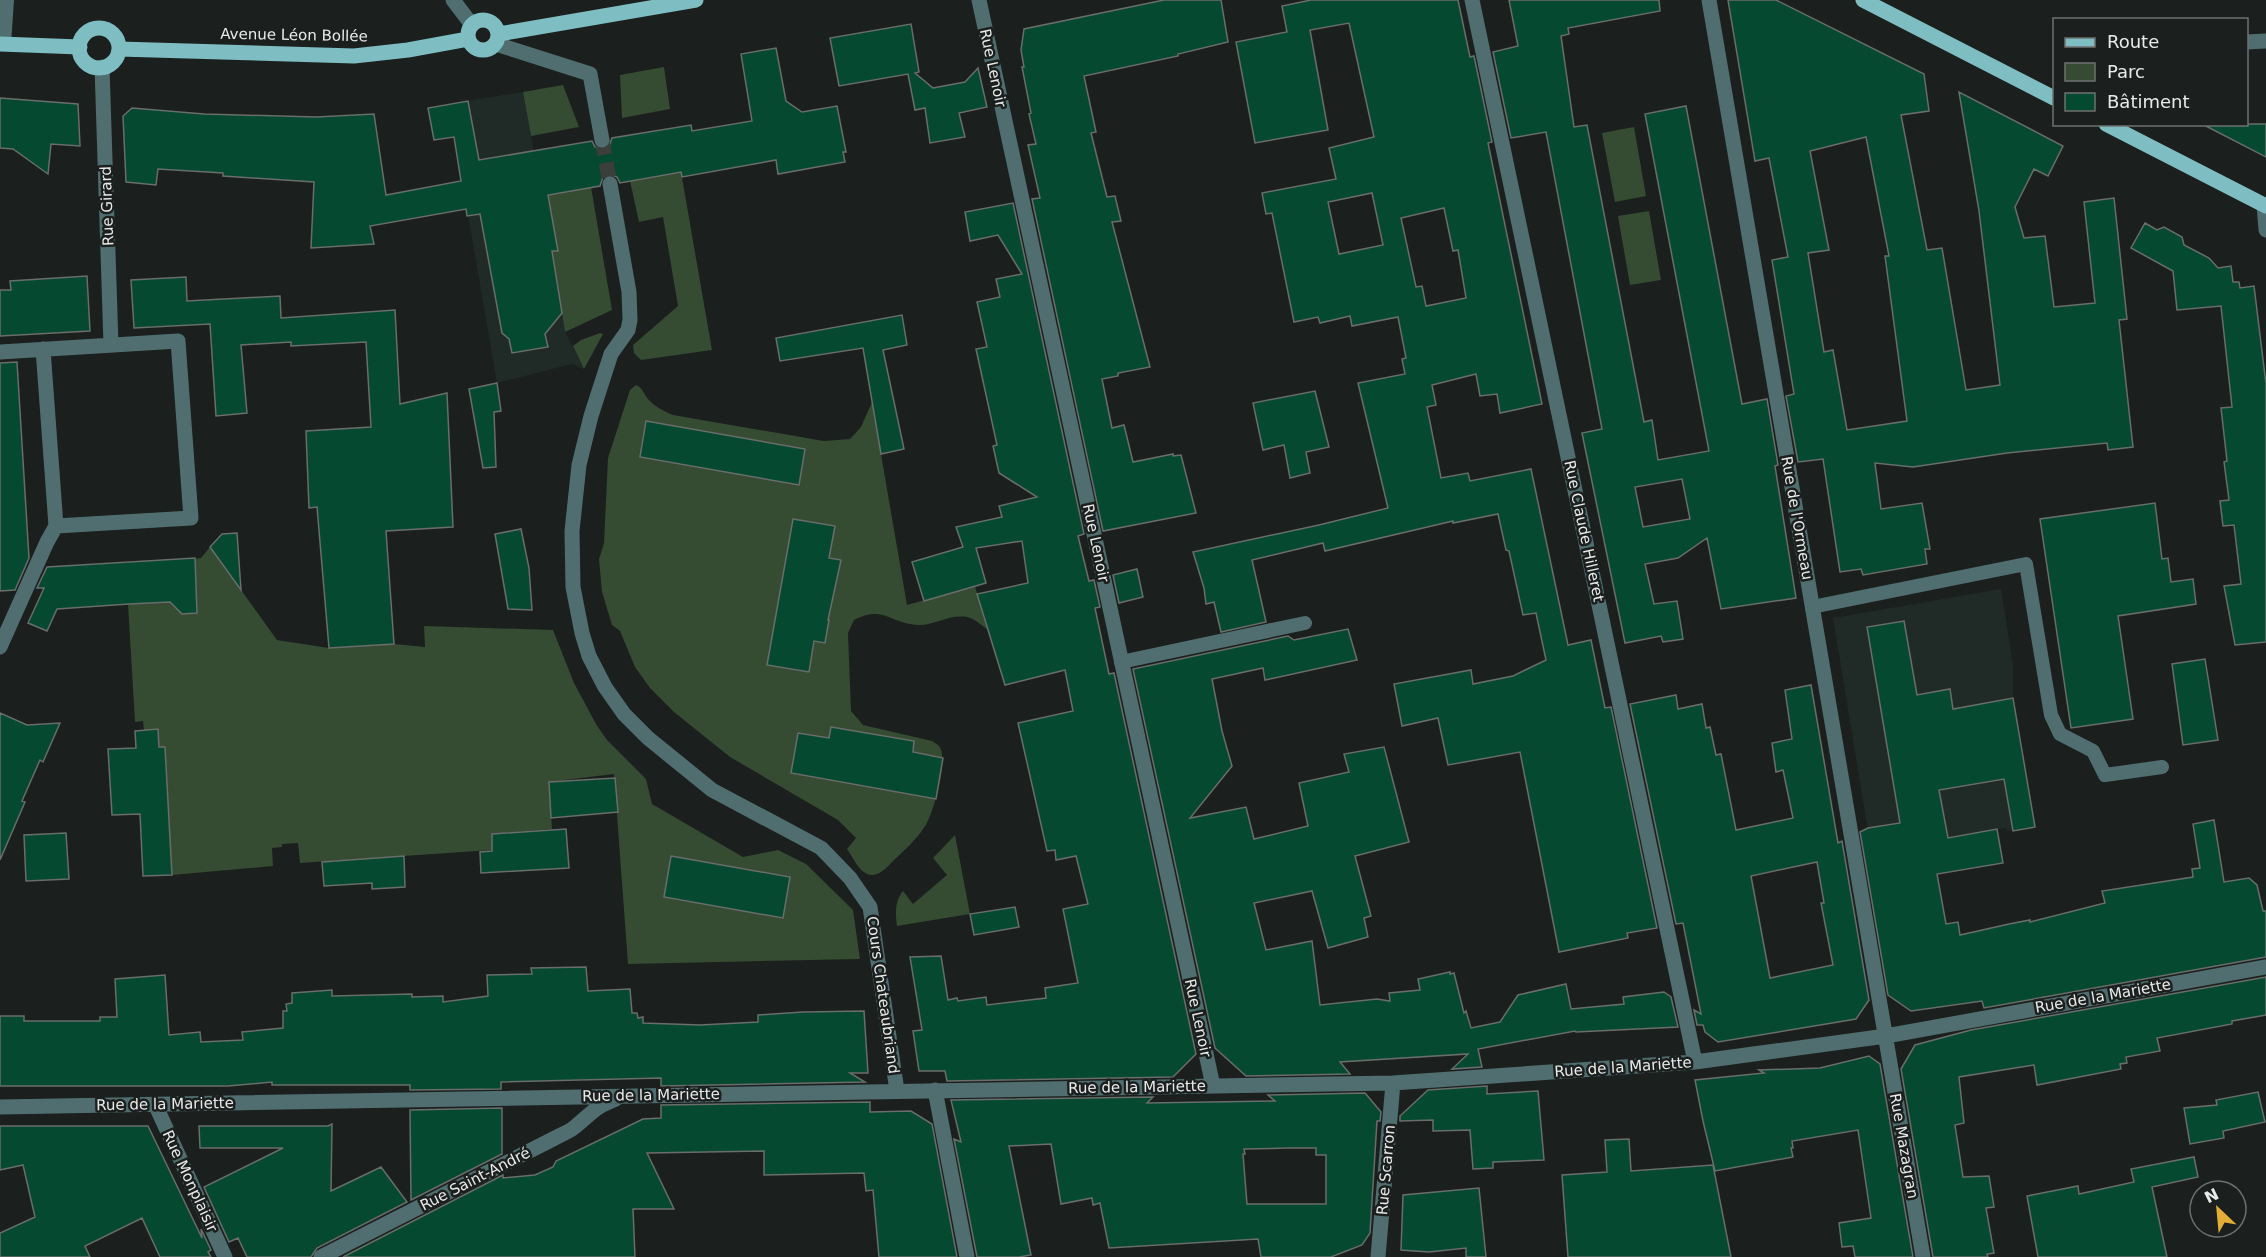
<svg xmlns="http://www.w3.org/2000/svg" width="2266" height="1257" viewBox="0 0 2266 1257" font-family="'DejaVu Sans',sans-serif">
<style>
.built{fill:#202b28}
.green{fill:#354b32;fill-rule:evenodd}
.building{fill:#054930;stroke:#696d6b;stroke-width:1.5;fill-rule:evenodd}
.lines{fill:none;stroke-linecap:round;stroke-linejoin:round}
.street-tunnel{stroke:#3a3e3d;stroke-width:15;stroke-dasharray:15 8;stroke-linecap:butt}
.lane{stroke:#506e6f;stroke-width:14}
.street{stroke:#506e6f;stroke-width:15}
.primary{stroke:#7ebec2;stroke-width:15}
.labels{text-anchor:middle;stroke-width:5;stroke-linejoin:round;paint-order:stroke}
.street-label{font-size:15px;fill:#e9ebeb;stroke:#1b1f1e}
</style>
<rect width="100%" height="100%" fill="#1b1f1e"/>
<path class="built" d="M523 92 543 203 558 251 552 252 565 332 584 369 572 364 497 383 449 104Z
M2001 589 2013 665V698L2035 827 2007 831 2006 828 1904 845 1869 837 1833 618Z"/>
<path class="green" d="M664 67 670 109 622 118 620 75Z
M563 85 579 127 531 136 523 92Z
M1634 127 1646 196 1615 202 1602 133Z
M681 172 712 350 641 360 634 353 633 345 678 306 663 217 639 222 630 181Z
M591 187 612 310 565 332 552 251H557L548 195Z
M1649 211 1661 280 1630 285 1618 216Z
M600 333 603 334 584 369 573 346 581 340Z
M636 385C643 388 643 393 648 399 655 407 664 411 673 415L824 441 850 439 861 427 872 402 907 605 975 586 987 629C981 625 974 618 967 617 949 614 934 626 917 625 889 623 884 605 854 620L848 633 851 711 863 725 932 741C934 742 937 744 939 746 949 758 934 813 925 826 917 839 905 850 894 860 888 866 881 875 872 875 860 875 853 857 847 849L856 838 838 820 730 757 674 712 650 688 635 667 620 631 612 625 602 592 599 559 604 543 608 458 630 390Z
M210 547 277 640 329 648 394 644 425 647 424 626 553 630 574 683 596 724 607 740 646 779 652 804 743 857 778 850 806 864 853 910 860 959 628 964 614 774 549 782 552 829 492 834V850L300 863 298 843 282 844V847L272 848 273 866 172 875 165 747H159L158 730H144L143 721 135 722 128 604 178 601 197 609 195 559 201 558ZM672 856 790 877 783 917 664 896Z
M955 835 970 914 897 926C895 914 895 900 903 891L913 904 947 875 933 858Z"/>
<path class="building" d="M1164 0H1221L1228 42 1178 54V56L1084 76 1096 132 1091 133 1107 197 1115 196 1121 221 1112 222 1150 367 1118 373V376L1102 379 1112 428 1124 425 1133 462 1173 454V456L1181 455 1196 513 1103 531 1032 199 1040 198 1028 145 1036 144 1029 114 1031 113 1022 67H1024L1021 50 1024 29Z
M1311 0H1458L1470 57 1474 56 1492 142 1488 143 1542 404 1500 413 1497 394 1480 396 1476 374 1432 385 1436 405 1427 407 1441 478 1468 473 1470 481 1531 469 1568 645 1591 640 1605 708 1611 707 1657 928 1627 933 1628 938 1559 952 1520 752 1448 765 1438 718 1402 726 1394 684 1471 670 1473 684 1513 676 1546 660 1536 613 1523 615 1509 551 1506 550 1498 514 1453 523V521L1325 551 1323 543 1252 560 1266 622 1221 632 1214 602 1206 604 1204 588 1193 552 1319 525 1388 508 1358 383 1405 374 1402 359 1406 358 1398 317 1352 326 1350 316 1320 323 1318 317 1294 322 1272 213 1266 214 1262 193 1336 179 1329 148 1374 137 1349 23 1310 30 1328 130 1255 143 1236 42 1287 32 1282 6ZM1372 193 1383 245 1339 254 1328 202ZM1444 208 1453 251 1458 250 1466 298 1426 306 1422 286 1416 287 1401 218Z
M1509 0H1659L1660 11 1568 28 1569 34 1561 36 1574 127 1587 125 1644 422 1652 420 1658 460 1709 451 1645 114 1686 106 1742 404 1767 399 1778 465 1775 466 1796 598 1721 609 1707 538 1678 558 1645 564 1654 604 1677 601 1683 639 1663 642 1661 636 1625 643 1582 433 1602 429 1546 132 1511 138 1493 52 1518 46ZM1682 479 1690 519 1643 527 1635 487Z
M1728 0H1776L1924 74 1929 111 1901 115 1927 250 1942 248 1966 390 2000 385 1979 211 1959 92 2063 146 2048 176 2034 169 2015 207 2024 238 2045 236 2054 307 2095 303 2084 202 2114 198 2127 319 2119 320 2133 447 2108 450 2107 443 2007 453 1913 467 1875 463 1881 509 1922 503 1930 549H1925L1927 564 1863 575 1861 569 1840 572 1823 459 1798 462 1786 396 1794 394 1772 260 1788 257 1769 158 1755 161ZM1866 137 1889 256H1885L1907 421 1847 430 1833 350 1824 352 1808 253 1829 250 1810 151Z
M911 24 919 72 915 73 933 88 965 82 978 68 987 107 959 113 965 137 930 143 925 108 915 110 908 74 839 86 830 38Z
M776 48 786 101 802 112 837 106 846 152H843L845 162 778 174 776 160 682 177 681 172 620 183 617 177 609 174 603 177 600 186 548 195 558 251H552L562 313 545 334 548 347 512 353 509 339 502 333 480 214 467 216 466 209 370 226 374 244 311 248 314 182 223 176V173L158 169 156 185 126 182 123 116 132 108 204 114 316 117 374 114 386 195 461 181 454 137 434 140 428 108 468 101 479 160 592 141 595 147 603 150 609 147 612 138 691 125 692 131 752 121 741 54Z
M0 98 78 104 80 146 51 144 48 174 13 149 0 148Z
M2202 124H2266V157Z
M1013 203 1084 534 1078 536 1089 581 1094 580 1100 607 1095 608 1109 674 1114 673 1196 1054 1173 1077 947 1081 945 1071H919L913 1031 922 1030 910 957 941 956 948 1000 957 998 958 1001 986 997 987 1005 1046 998 1045 988 1078 983 1063 909 1088 904 1076 856 1056 860 1055 850 1047 851 1018 723 1073 711 1065 670 1005 685 977 594 1028 583 1022 541 976 548 986 583 924 601 912 562 963 547 956 527 1002 517 999 506 1037 497 999 473 993 446 997 445 976 349 987 347 977 302 1000 297 996 279 1022 274 998 235 970 241 965 212Z
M2145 223 2157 230 2164 227 2182 237 2184 245 2209 258 2218 268 2231 266 2233 282H2239L2240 288 2254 286 2266 384V642L2235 645 2224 586 2241 584 2234 525 2223 526 2220 501 2229 500 2224 462 2227 461 2221 408 2232 407 2221 306 2177 310 2173 271 2131 248Z
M87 276 90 331 0 336V290H11L10 281Z
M186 277 187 301 280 296 281 318 395 310 400 404 447 393 453 527 386 531 394 644 329 648 317 507 309 508 306 431 371 427 366 342 291 346V342L241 345 247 413 216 416 210 324 134 328 131 280Z
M902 315 907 345 883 350 904 449 881 454 863 348 780 361 776 338Z
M17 362 29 558 15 590 0 591V363Z
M497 383 501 411 494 412 496 467 483 468 469 389Z
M1315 391 1329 447 1306 452 1310 473 1290 478 1284 445 1263 450 1253 403Z
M646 421 805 449 799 485 640 457Z
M2155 503 2162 559 2168 558 2171 582 2193 579 2196 604 2118 616 2133 719 2071 728 2040 519Z
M793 519 835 526 829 558 841 560 828 620H829L825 643 814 641 809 672 767 665Z
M521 529 529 568 532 610 508 609 495 534Z
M237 533 241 590 210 547 222 534Z
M195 558 197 613 182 614 170 602 129 604 57 609 47 631 28 623 44 588H37L47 567Z
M1137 569 1143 597 1119 603 1113 575Z
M1904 621 1917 695 1950 689 1953 709 2013 698 2035 827 2013 831 2004 779 1939 790 1948 838 1997 829 2003 863 1937 874 1946 924 1958 922 1960 935 2009 924 2030 920V922L2105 903 2102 891 2193 877 2192 869 2200 868 2193 824 2214 820 2224 882 2249 878 2257 885 2263 911H2266V957L1984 1008 1982 1001 1911 1011 1888 995 1860 832 1868 828 1900 823 1867 627Z
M1348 629 1357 660 1265 680 1263 668 1212 679 1222 731 1232 766 1190 818 1246 807 1254 839 1308 826 1299 783 1349 772 1344 754 1384 747 1409 842 1355 856 1371 916 1364 918 1368 937 1328 948 1312 891 1254 903 1266 950 1312 941 1320 1005 1377 999 1390 1001 1389 993 1420 990 1418 979 1450 972V974L1454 973 1464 1013 1466 1011 1471 1028 1500 1022 1518 995 1566 984 1571 1009 1624 1004 1623 997 1664 992 1671 997 1678 1027 1576 1032 1575 1031 1478 1049 1482 1067 1452 1069 1468 1054 1340 1062 1350 1074 1246 1076 1215 1048 1133 669 1288 636 1294 640Z
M2205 659 2218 740 2183 745 2172 664Z
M1811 685 1838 843 1842 841 1869 1000 1856 1019 1718 1042 1705 1032 1703 1025H1697L1694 1010 1701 1014 1683 923 1676 924 1630 704 1676 695 1678 709 1702 704 1706 728 1710 727 1716 755 1721 754 1736 830 1793 818 1783 770 1776 772 1772 743 1792 739 1785 690ZM1817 862 1824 903H1821L1833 965 1770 978 1751 876Z
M0 713 27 725 60 723 43 762 40 760 22 801 25 802 0 860Z
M831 727 914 741 913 752 943 758 936 799 791 773 798 733 829 738Z
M158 729 159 747H165L172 875 143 876 140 814 112 815 108 749 136 748 135 731Z
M615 778 618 812 551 818 549 782Z
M566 829 569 868 481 873 480 852 492 851V834Z
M66 833 69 879 26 881 24 835Z
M404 856 405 887 372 889V883L324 886 322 862Z
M671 856 790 877 783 918 664 897Z
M1015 907 1019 927 974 935 970 914Z
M586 967 588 991 630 989 632 1013H637L638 1018 643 1017V1023L700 1025 758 1022V1015L803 1012 864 1011 868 1073H850L865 1082 661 1086V1078L501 1082V1089L410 1090V1085H272V1082L228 1086H0V1016H24V1021H100V1017H117L115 979 165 975 169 1035 200 1032 201 1042 243 1040 242 1032 283 1028V1011H287L286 1004 292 1003V993L332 990V996L412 994V997L443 996V1002L488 996 487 975 532 974 531 968Z
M2266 977V1015L2232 1021V1024L2157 1038 2160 1051 2126 1057 2127 1063 2120 1064 2121 1069 2037 1085 2034 1065 1959 1077 1964 1123 1955 1125 1963 1177 1989 1176 1994 1207 1986 1208 1994 1253 1987 1254 1988 1257H1933L1901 1069 1915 1045 1971 1030Z
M1869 1056 1880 1064 1913 1257H1855L1853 1246 1842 1247 1839 1223 1871 1218 1858 1130 1792 1141 1793 1148H1791L1793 1157 1715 1171 1703 1121 1695 1080 1764 1073 1759 1070 1820 1068Z
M1487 1086V1094L1538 1091 1544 1160 1493 1162V1168L1473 1169 1470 1130 1433 1131V1120L1400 1121V1116L1428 1090Z
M2258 1092 2265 1122 2223 1131 2224 1138 2190 1144 2184 1108 2217 1105 2216 1100Z
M1365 1093 1381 1112 1380 1121H1377L1370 1233 1362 1245 1331 1257H1261L1258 1239 1109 1248 1100 1203 1093 1205 1092 1198 1061 1204 1051 1144 1009 1146 1031 1255 1019 1257H977L954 1139 961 1142 951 1100 1153 1097 1147 1103 1275 1101 1268 1095ZM1289 1148H1316V1155H1326V1204H1247L1243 1154H1245L1244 1149Z
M870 1102V1112L911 1111 932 1124 957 1257H879L873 1190 866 1191 864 1173 764 1175V1151L647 1153 674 1209H633L635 1257H343L503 1175V1178L535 1175 553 1167 556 1161 643 1119 661 1118V1105Z
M502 1108V1154L411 1200 410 1110Z
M332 1124 331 1191 381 1167 407 1202 317 1248 311 1257H247L238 1238 229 1242 204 1187 283 1148H200L199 1126H328Z
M0 1126H148L202 1238 201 1229 211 1250 208 1252 211 1257H160L142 1218 85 1246 90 1257H0V1233L35 1217 23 1165 0 1170Z
M1629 1139 1631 1171 1713 1165 1731 1257H1568L1562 1175 1607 1172 1605 1140Z
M2194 1157 2198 1177 2152 1187 2167 1257H2038L2027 1196 2078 1186 2079 1194 2134 1182 2131 1169Z
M1479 1188 1486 1257H1466V1248L1429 1252 1401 1250 1403 1195Z"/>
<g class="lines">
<path class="street-tunnel" d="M602 140 610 184"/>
<path class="lane" d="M4 44 7 0
M1812 607 2026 564 2051 715 2060 734 2093 751 2105 775 2162 767
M1121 662 1305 623"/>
<path class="street" d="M453 0 472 25
M979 0 1213 1086
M1472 0 1695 1062
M1709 0 1923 1257
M2246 42 2266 41
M496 44 590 74 602 140
M102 67 111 345
M610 184 629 292 630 320 628 330 611 354 591 416 579 465 572 531 573 587 582 633 589 656 605 687 624 714 648 738 712 790 821 848 850 878 870 907 897 1091
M2264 205 2266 230
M43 349 56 526
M0 352 178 341 191 518 56 526
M0 647 47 542 56 526
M935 1090 967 1257
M155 1104 225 1257
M0 1107 1393 1083 1695 1062 1886 1036 2266 967
M321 1257 555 1138C562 1134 571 1131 576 1126 593 1112 595 1107 616 1099
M1378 1257 1393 1083"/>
<path class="primary" d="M1863 0 2054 98
M468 35a15 15 0 1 1 30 0a15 15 0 1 1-30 0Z
M79 48a20 20 0 1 1 40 0a20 20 0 1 1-40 0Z
M499 34 696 0
M0 44 80 47
M119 49 354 56 408 50 468 39
M2106 124 2266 206"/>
</g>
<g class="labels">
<g class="street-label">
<text transform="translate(294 35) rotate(1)" y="5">Avenue Léon Bollée</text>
<text transform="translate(993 68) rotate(78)" y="5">Rue Lenoir</text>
<text transform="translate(107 206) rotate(-92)" y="5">Rue Girard</text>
<text transform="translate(1797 518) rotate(80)" y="5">Rue de l'Ormeau</text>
<text transform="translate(1584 531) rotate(78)" y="5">Rue Claude Hilleret</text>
<text transform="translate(1096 543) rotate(78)" y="5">Rue Lenoir</text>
<text transform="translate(883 995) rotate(82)" y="5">Cours Chateaubriand</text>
<text transform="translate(2103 996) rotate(-10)" y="5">Rue de la Mariette</text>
<text transform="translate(1198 1018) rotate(78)" y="5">Rue Lenoir</text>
<text transform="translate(1623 1067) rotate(-4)" y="5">Rue de la Mariette</text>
<text transform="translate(1137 1087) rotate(-1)" y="5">Rue de la Mariette</text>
<text transform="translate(651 1095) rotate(-1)" y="5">Rue de la Mariette</text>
<text transform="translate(165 1104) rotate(-1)" y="5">Rue de la Mariette</text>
<text transform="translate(1904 1146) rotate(80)" y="5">Rue Mazagran</text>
<text transform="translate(1386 1170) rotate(-85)" y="5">Rue Scarron</text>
<text transform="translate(475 1179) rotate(-27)" y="5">Rue Saint-André</text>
<text transform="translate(190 1181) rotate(65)" y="5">Rue Monplaisir</text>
</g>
</g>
<rect x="2053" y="18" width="195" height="108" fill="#1b1f1e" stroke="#6d7170" stroke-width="1.5"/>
<rect x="2065" y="38" width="30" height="9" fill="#7ebec2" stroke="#6d7170" stroke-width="1.5"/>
<text x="2107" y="48" font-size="18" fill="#e9ebeb">Route</text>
<rect x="2065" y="63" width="30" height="18" fill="#354b32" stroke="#6d7170" stroke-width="1.5"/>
<text x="2107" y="78" font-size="18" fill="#e9ebeb">Parc</text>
<rect x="2065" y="93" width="30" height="18" fill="#054930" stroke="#6d7170" stroke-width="1.5"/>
<text x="2107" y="108" font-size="18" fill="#e9ebeb">Bâtiment</text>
<g transform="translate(2218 1209) rotate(334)"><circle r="28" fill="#1b1f1e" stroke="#6d7170" stroke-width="1.5"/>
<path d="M0-4.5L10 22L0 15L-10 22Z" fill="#e3ae35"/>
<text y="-9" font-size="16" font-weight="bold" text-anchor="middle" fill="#e9ebeb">N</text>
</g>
</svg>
